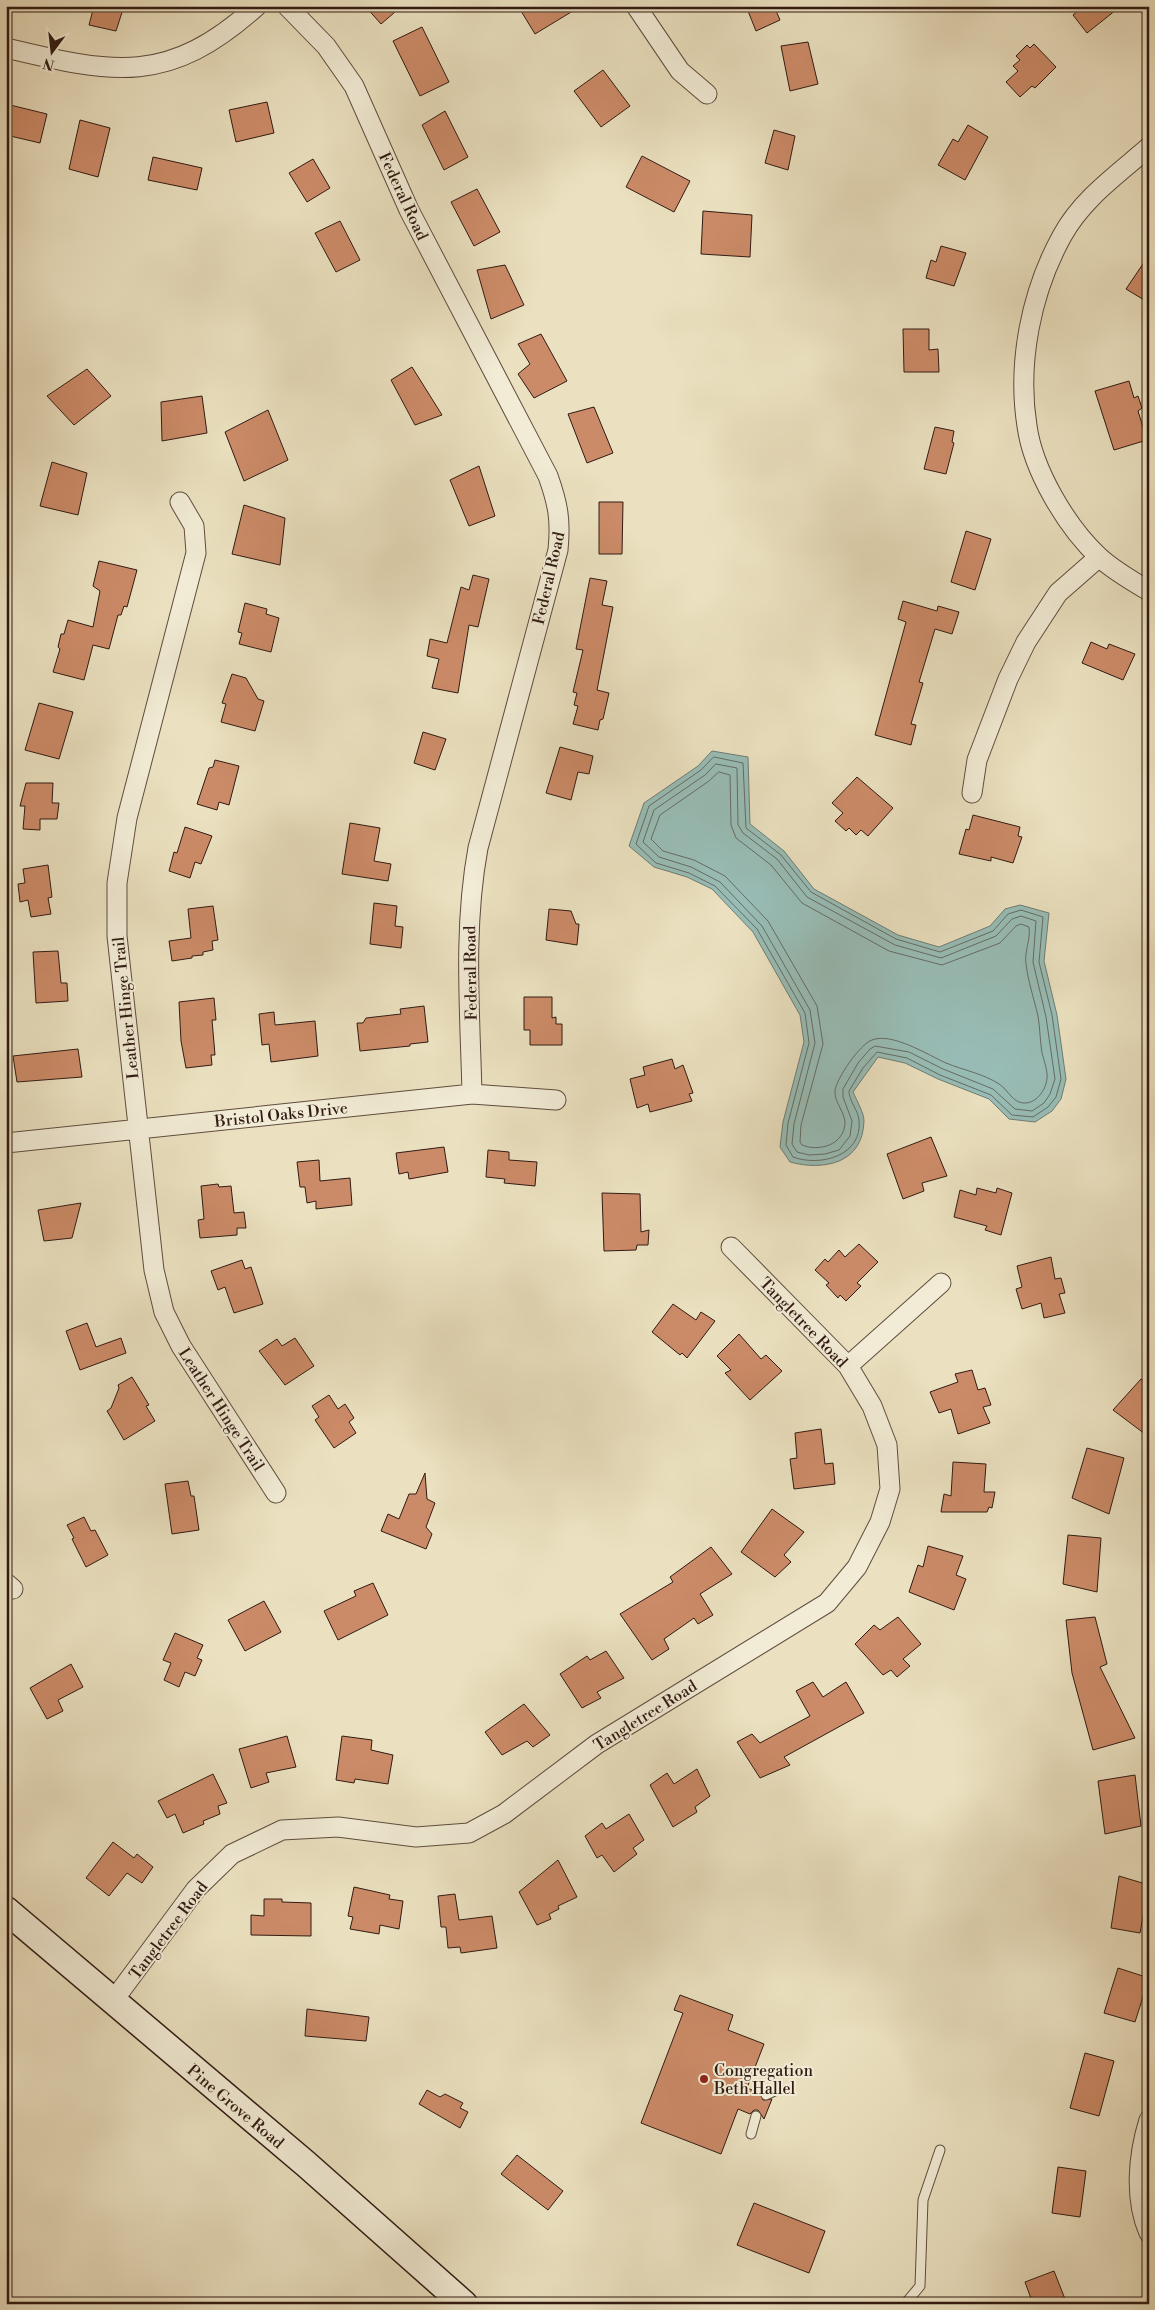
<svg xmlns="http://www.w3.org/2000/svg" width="1155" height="2310" viewBox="0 0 1155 2310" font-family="'Libre Bodoni',serif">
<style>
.water{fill:#98bdb6;stroke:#6e7c75}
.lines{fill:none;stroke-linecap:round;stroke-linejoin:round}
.shore{stroke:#646c64;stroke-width:1}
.building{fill:#cc8b68;stroke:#301a13}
.lane-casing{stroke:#5f4c3e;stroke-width:11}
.street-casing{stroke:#5f4c3e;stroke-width:21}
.secondary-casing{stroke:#301a13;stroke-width:29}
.lane{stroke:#f2ecd6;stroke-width:9}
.street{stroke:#f2ecd6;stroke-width:19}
.secondary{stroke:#f2ecd6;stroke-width:26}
.poi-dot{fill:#8f2418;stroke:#f2ecd6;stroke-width:2}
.labels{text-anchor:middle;stroke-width:4;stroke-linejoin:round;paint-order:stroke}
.street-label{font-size:16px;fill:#301a13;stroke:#f2ecd6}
.poi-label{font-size:16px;fill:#301a13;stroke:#f2ecd6;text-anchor:start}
</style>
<rect width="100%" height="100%" fill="#ebe1c0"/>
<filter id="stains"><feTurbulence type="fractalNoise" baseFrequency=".004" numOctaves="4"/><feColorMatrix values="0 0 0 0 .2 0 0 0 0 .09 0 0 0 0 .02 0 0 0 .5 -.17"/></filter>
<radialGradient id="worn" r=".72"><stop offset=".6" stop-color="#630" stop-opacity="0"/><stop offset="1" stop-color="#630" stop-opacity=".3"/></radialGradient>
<path class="water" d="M712 751 748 757 750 824 784 851 814 889 898 935 939 947 990 926 1005 909 1020 905 1049 913 1044 961 1057 1015 1066 1079 1061 1099 1052 1111 1035 1122 1009 1119 989 1099 938 1079 905 1063 878 1057 853 1092C857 1101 864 1113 864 1121 863 1164 823 1171 790 1162L780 1147 783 1122 804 1042 800 1015 753 932 712 889 687 877 654 867 629 846 644 803 698 766Z"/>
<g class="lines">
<path class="shore" d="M714 757 743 763 746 828 781 855 811 892 896 939 940 952 993 931 1008 914 1021 910 1043 917 1039 962 1052 1015 1061 1079 1056 1097 1048 1107 1033 1117 1012 1115 991 1095 940 1075 907 1058 877 1052 863 1068 849 1091C849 1101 858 1110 859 1120 863 1156 820 1167 793 1157L786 1145 788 1123 809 1043 805 1013 757 929 715 886 689 873 656 863 636 844 649 806 701 770Z
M716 764 737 768 738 825 743 833 777 859 807 897 895 945 941 958 996 936 1012 919 1021 916 1036 921 1033 962 1046 1017 1055 1079 1050 1094 1044 1103 1032 1111 1015 1109 993 1089 943 1069 909 1052 875 1046 870 1049 858 1063 843 1089V1097L852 1121 850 1136 839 1150 825 1154 809 1155 797 1152 792 1144 794 1124 815 1043 810 1010 762 926 720 882 691 867 659 857 643 842 654 810 705 775Z
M719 772 730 775 731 825 736 838 771 865 802 903 889 951 942 965 1000 943 1016 926 1021 924 1029 927C1031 939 1024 952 1026 964 1028 981 1034 999 1038 1016 1040 1028 1040 1041 1042 1053 1044 1061 1048 1071 1047 1079 1045 1093 1033 1107 1019 1102 1011 1099 1006 1088 999 1084 984 1074 963 1070 946 1063 928 1055 892 1032 872 1040 860 1044 836 1079 835 1091 834 1102 845 1112 845 1123 844 1145 819 1152 802 1145L800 1142 801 1125 823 1044 817 1006 768 921 725 876 694 860 663 851 651 839 660 815 709 781Z"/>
</g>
<path class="building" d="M94 6H124L116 31 89 25Z
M365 6H402L381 24Z
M518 6H581L535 34Z
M746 6H774L780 20 756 31Z
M1084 6H1121L1087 33 1073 15Z
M422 27 449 82 420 96 393 41Z
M808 42 818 84 790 91 781 46Z
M1034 44 1056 67 1035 88 1032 86 1020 97 1006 82 1018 71 1013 66 1020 60 1016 56 1027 45 1030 48Z
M603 70 630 106 601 127 574 91Z
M267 102 274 133 236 142 229 110Z
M6 104 47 114 40 143 6 135Z
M445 111 468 157 444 170 422 125Z
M80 120 110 128 98 177 69 169Z
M968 125 988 137 965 180 938 165 953 139 958 142Z
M774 130 795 136 788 170 765 163Z
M642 156 690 181 674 212 626 187Z
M153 157 202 168 197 190 148 180Z
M313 159 330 188 307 202 289 173Z
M477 189 500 232 474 246 451 202Z
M703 211 752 215 750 257 701 254Z
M340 221 360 260 336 272 315 233Z
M941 246 966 253 954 286 926 278 931 260 936 262Z
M1149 255V303L1126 289Z
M505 265 524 305 491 319 477 270Z
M903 329H929V350L938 349 939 372H904Z
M541 334 567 381 534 398 518 374 530 364 518 344Z
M412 367 442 415 415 425 391 380Z
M87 369 111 396 74 425 47 396Z
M1129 381 1134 398 1138 396 1142 408 1138 411 1147 440 1114 450 1095 391Z
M202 396 207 433 162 441 161 402Z
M594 407 613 453 587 463 568 414Z
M268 410 288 460 244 481 225 432Z
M935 427 954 431 952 442 954 443 946 474 924 469Z
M52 462 87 473 78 515 40 506Z
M479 466 495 516 469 526 450 480Z
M599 502H623L622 554H599Z
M244 505 285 518 280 565 232 554Z
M966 531 991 539 975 590 951 582Z
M99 561 137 570 127 607 124 606 121 615H118L109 649 93 645 84 680 53 672 60 649 58 647 61 634H64L68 620 93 627 100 591 93 586Z
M473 575 489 579 478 627 469 625 458 693 432 688 439 659 427 656 430 639 447 643 461 587 469 590Z
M590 578 607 581 602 605 613 607 597 690 609 693 603 719 600 720 598 730 573 724 578 706 574 705 577 693 573 692 583 650 576 649Z
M903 601 937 611 938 606 959 612 952 634 935 629 919 682 923 683 911 724 916 725 911 745 875 735 906 622 898 619Z
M245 603 267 609 266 614 279 618 271 652 239 644 242 633 238 632Z
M1091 642 1107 649 1109 644 1135 654 1123 680 1082 663Z
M232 674 246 678 258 699 264 701 255 731 221 722 226 704 222 703Z
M39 703 73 712 59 759 25 750Z
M423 732 446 739 435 770 414 763Z
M560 747 593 756 589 774 578 772 571 800 546 793Z
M215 760 239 766 229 805 219 802 217 810 197 804 209 768 213 767Z
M857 777 893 808 868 836 861 830 856 835 849 828 846 831 835 821 843 813 832 803Z
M26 783H53L52 803H59L57 819H40V830L23 829 25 806H20Z
M973 815 1020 827 1018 836 1022 837 1013 863 991 857V861L959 854 966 829 969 830Z
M350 823 380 828 374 861 391 864 388 881 342 874Z
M185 827 212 836 201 864 195 862 190 878 169 871 174 852 177 853Z
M48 865 52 897 48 898 51 914 31 917 28 900 20 902 18 884 25 883 23 869Z
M374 903 397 906 395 926 403 927 401 948 370 944Z
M213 906 218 940 212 941 213 950 203 952V955L192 956V958L172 961 169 941 191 938 188 909Z
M549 909 571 911 576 924H579L577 945 546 940Z
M58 951 61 983H67L68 1001 36 1003 33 952Z
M524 997H552V1018L556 1017V1024H562V1045H530V1030H524Z
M214 998 216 1020H212L215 1055H211L212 1065 186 1068 181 1041 179 1002Z
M424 1006 428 1042 410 1044V1046L360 1051 357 1023H363L366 1018 401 1014 400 1009Z
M274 1012 275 1025 315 1021 318 1056 271 1062 269 1044 262 1045 259 1014Z
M78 1049 82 1077 17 1082 13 1056Z
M672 1059 675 1069 683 1065 693 1093 689 1094 692 1101 650 1112 648 1104 637 1108 630 1079 645 1075 643 1067Z
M931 1137 947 1176 922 1183 924 1191 903 1199 887 1154Z
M444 1147 448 1172 409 1179 408 1172 399 1174 396 1153Z
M488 1150 509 1152V1160L537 1162 535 1186 504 1183 505 1179 486 1177Z
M319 1160 320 1181 350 1178 352 1205 316 1209V1201L307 1203 305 1187H300L297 1162Z
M218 1184 219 1187 231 1186 234 1213 244 1212 246 1228H237V1235L200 1238 198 1220 204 1219 201 1186Z
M977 1188 996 1193 997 1188 1012 1193 1001 1235 985 1230 987 1226 954 1217 960 1190 976 1195Z
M602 1193 640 1194 641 1232 649 1230 648 1245H637L636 1250 604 1251Z
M81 1203 72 1238 44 1241 38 1210Z
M859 1244 878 1262 857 1283 861 1286 846 1301 840 1295 838 1298 826 1285 829 1283 815 1270 825 1259 828 1262 839 1250 845 1257Z
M1051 1257 1055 1279 1061 1278 1065 1293 1059 1294 1065 1313 1044 1318 1041 1303 1022 1309 1016 1289 1022 1287 1017 1266Z
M242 1260 245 1269 251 1267 263 1304 234 1313 225 1287 218 1290 211 1271Z
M673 1304 696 1320 701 1312 715 1321 687 1358 682 1353 680 1355 652 1332Z
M87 1323 96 1347 121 1338 126 1353 80 1370 66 1331Z
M739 1334 761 1359 766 1355 782 1371 750 1400 725 1373 731 1370 717 1356Z
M295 1338 314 1366 285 1385 259 1351 277 1339 282 1346Z
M972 1370 978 1390 985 1388 991 1405 983 1407 990 1423 958 1434 951 1409 939 1413 930 1392 958 1382 955 1374Z
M132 1377 149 1405 146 1406 155 1421 124 1440 107 1411 111 1408 119 1388 118 1385Z
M1141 1379 1149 1384V1437L1113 1410Z
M329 1395 338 1409 345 1404 354 1418 349 1422 356 1433 334 1448 315 1420 319 1417 312 1406Z
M821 1429 825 1464 833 1463 835 1484 794 1489 790 1459 797 1458 795 1433Z
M1087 1448 1124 1458 1109 1514 1072 1498Z
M953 1462 986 1464 984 1492H995L992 1508 989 1507 987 1512H941L944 1494 951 1496Z
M425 1473 427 1499 435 1503 426 1527 432 1534 426 1549 381 1531 388 1514 399 1519 409 1494H416Z
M188 1481 191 1496H194L199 1530 172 1534 165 1484Z
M772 1509 804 1532 784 1555 791 1562 775 1577 741 1552Z
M84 1517 91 1531 95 1530 108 1555 86 1567 72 1539 74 1538 67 1525Z
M1068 1535 1101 1538 1097 1592 1063 1584Z
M928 1546 963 1556 956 1575 966 1579 954 1610 909 1592 918 1565 923 1567Z
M711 1547 732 1574 700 1594 713 1615 698 1624 694 1618 664 1639 669 1649 652 1660 620 1614 673 1582 670 1577Z
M373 1583 388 1615 338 1640 324 1611 356 1596 354 1591Z
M264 1601 281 1632 245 1651 228 1620Z
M898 1617 921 1644 903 1659 910 1666 897 1677 891 1670 883 1675 855 1644 874 1625 880 1630Z
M1095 1617 1107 1664 1100 1667 1135 1738 1093 1750 1072 1673 1066 1620Z
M175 1633 203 1645 197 1658 202 1660 195 1676 185 1672 179 1687 164 1680 171 1663 163 1660Z
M606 1651 624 1678 597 1692 601 1698 582 1708 560 1674 587 1656 590 1660Z
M71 1664 83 1687 58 1700 63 1711 47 1719 30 1688Z
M813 1682 823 1697 846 1682 864 1713 784 1757 790 1765 760 1778 737 1742 752 1734 760 1743 810 1716 796 1691Z
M524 1704 550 1735 533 1747 527 1741 502 1755 485 1732Z
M287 1736 296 1767 266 1773 269 1782 251 1788 239 1749Z
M342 1736 372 1740 371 1750 393 1755 388 1784 355 1779 354 1783 336 1780Z
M697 1769 710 1796 695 1807 697 1812 673 1827 650 1785 667 1773 674 1784Z
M213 1774 227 1803 218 1806 220 1814 203 1821 204 1824 183 1833 175 1814 167 1818 158 1801Z
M1135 1775 1141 1826 1105 1834 1098 1781Z
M629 1814 644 1840 633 1848 637 1854 614 1872 602 1855 597 1858 585 1836 602 1823 606 1829Z
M113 1842 134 1858 137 1854 153 1867 142 1883 127 1873 109 1896 86 1878Z
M558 1860 577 1897 558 1906 559 1909 549 1914 551 1919 537 1925 519 1892Z
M1119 1876 1149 1885 1140 1933 1111 1928Z
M354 1887 390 1895 389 1899 403 1901 399 1929 380 1925 379 1934 350 1929 353 1917 348 1916Z
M455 1894 459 1920 492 1916 497 1948 461 1953 460 1947 448 1948 446 1927H441L438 1896Z
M264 1899H282V1902L311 1903V1936L251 1935V1915L264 1916Z
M1118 1968 1149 1978 1135 2022 1104 2013Z
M680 1995 733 2015 728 2030 764 2044 747 2088 760 2093 763 2100 772 2099 764 2119 758 2110H754L750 2114 738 2109 721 2154 641 2123 683 2013 674 2010Z
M307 2009 369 2017 366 2041 305 2036Z
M1085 2053 1114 2061 1099 2116 1070 2108Z
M427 2090 440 2097 445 2094 463 2103 460 2108 468 2112 460 2128 419 2104Z
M517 2155 563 2191 548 2210 501 2174Z
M1058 2167 1086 2171 1080 2217 1052 2213Z
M754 2203 825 2231 809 2273 737 2245Z
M1054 2271 1067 2304H1033L1025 2282Z"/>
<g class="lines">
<defs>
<path id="lane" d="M766 2095 779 2089
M751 2134 756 2116
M905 2304 920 2286 923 2200 940 2150"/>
<path id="street" d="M287 6 326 46 354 86 409 210 548 476C558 504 561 520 558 550L478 848C463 929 470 1011 472 1094
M636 6 680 71 707 94
M6 48C115 74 168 86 257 6
M1149 147C1118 174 1082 199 1062 236 1031 292 1017 363 1027 426 1033 470 1066 526 1099 557 1113 570 1132 581 1149 591
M180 502 194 526 196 553 127 818 117 883V936L154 1270 164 1312 181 1346 276 1493
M972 793 977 760 1008 679 1026 642 1058 593 1099 557
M6 1143 472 1094 556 1100
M848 1366 941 1283
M6 1583 13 1589
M113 2001 196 1889 232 1854 282 1830 338 1827 416 1837 469 1833 504 1814 597 1744 827 1603 857 1567 880 1522 890 1489 887 1445 872 1406 848 1366 731 1247
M1149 2120C1138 2155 1134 2199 1149 2233"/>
<path id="secondary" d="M6 1910 306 2164 464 2304"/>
</defs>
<use href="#lane" class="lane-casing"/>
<use href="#street" class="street-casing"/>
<use href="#secondary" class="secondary-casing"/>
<use href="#lane" class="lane"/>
<use href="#street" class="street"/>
<use href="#secondary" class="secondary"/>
</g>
<circle class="poi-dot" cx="704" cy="2079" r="5"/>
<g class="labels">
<g class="street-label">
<text transform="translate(404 196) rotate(65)" y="6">Federal Road</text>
<text transform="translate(548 578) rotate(-77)" y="6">Federal Road</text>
<text transform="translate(470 973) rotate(-91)" y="6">Federal Road</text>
<text transform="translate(125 1008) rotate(-96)" y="6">Leather Hinge Trail</text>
<text transform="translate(281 1114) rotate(-6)" y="6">Bristol Oaks Drive</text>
<text transform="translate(804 1322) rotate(46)" y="6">Tangletree Road</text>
<text transform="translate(222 1409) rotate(57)" y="6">Leather Hinge Trail</text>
<text transform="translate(645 1715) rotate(-32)" y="6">Tangletree Road</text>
<text transform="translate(168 1930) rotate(-53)" y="6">Tangletree Road</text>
<text transform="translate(236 2106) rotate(40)" y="6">Pine Grove Road</text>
</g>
<g class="poi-label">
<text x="714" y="2076">Congregation<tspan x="714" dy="18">Beth Hallel</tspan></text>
</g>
</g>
<rect width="1155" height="2310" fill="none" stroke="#ebe1c0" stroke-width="25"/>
<rect x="8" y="8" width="1140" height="2295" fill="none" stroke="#301a13" stroke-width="2.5"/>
<rect x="12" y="12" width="1130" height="2285" fill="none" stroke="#301a13"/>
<g transform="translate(52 52) rotate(195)" stroke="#f2ecd6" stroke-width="4" paint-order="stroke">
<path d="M0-4L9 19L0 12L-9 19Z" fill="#301a13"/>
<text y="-8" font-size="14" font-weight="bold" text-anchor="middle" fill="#301a13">N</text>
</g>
<rect width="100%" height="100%" filter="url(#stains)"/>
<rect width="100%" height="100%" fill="url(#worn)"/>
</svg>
